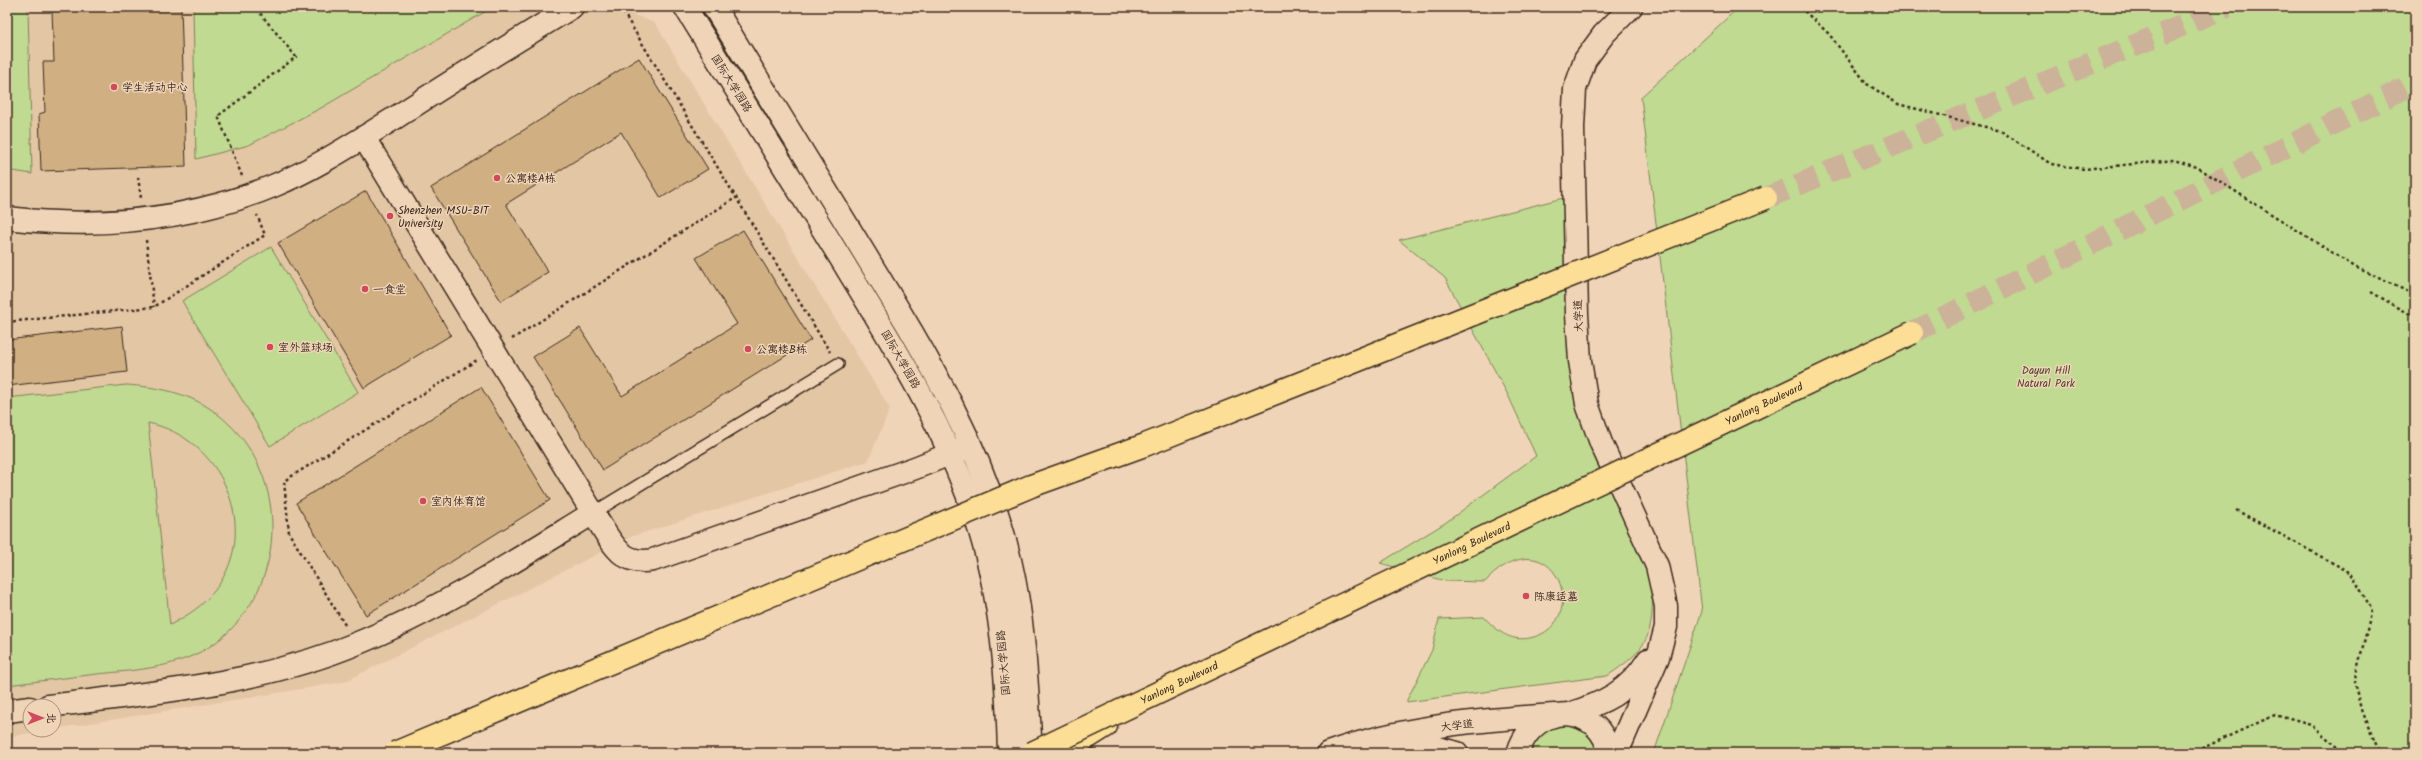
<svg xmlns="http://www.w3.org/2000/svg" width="2422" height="760" viewBox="0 0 2422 760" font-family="Kalam,'LXGW WenKai TC',sans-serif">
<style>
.built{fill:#e3c6a4}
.green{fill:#c0da91;stroke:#7e8258;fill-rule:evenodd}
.building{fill:#d0b083;stroke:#3b2a1e}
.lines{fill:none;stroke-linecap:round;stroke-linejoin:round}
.highway-tunnel{stroke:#ccb298;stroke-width:22;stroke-dasharray:22 11;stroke-linecap:butt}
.lane-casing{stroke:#3b2a1e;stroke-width:14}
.street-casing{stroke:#3b2a1e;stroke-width:25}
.secondary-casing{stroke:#3b2a1e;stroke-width:25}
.highway-casing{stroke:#3b2a1e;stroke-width:25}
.path{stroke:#3b2a1e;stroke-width:2.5;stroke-dasharray:3 3;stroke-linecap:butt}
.lane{stroke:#f0d4b7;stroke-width:11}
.street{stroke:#f0d4b7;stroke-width:22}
.secondary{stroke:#f0d4b7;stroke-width:22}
.highway{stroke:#fcde96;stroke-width:22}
.highway-bridge-casing{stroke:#3b2a1e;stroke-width:25;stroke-linecap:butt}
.highway-bridge{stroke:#fcde96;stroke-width:22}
.poi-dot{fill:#d1495b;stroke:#f0d4b7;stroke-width:1.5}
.labels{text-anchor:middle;stroke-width:3;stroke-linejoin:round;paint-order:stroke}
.street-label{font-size:11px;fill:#3b2a1e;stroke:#f0d4b7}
.poi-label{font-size:11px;fill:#3b2a1e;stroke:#f0d4b7;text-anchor:start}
.park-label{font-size:11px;fill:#4f442f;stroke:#f0d4b7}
</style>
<rect width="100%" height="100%" fill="#f0d4b7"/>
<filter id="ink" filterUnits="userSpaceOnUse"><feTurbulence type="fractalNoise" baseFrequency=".025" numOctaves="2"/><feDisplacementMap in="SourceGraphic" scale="8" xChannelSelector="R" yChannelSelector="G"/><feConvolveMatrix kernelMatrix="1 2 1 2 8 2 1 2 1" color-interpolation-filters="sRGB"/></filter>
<g filter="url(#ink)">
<path class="built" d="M7 7H628L634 15 655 23 890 409 868 461 633 536 344 682 54 729V706H30V730H48L7 737Z"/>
<path class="green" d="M7 7H28L32 174 7 170Z
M193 7H493L321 108 249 145 196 159Z
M1739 7H2415V753H1654L1702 611 1641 97Z
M1567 197 1571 361 1652 576C1653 630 1655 645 1607 676L1406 702 1432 650 1439 619 1484 617C1499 633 1512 643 1534 637 1594 619 1551 512 1485 582L1445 581 1380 563 1445 523 1536 456 1508 395 1445 278 1399 240Z
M271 247 358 392 270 446 182 301Z
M126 385C157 387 186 392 212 410 291 465 292 586 215 643 180 668 138 670 97 674 67 678 37 681 7 685V398ZM148 423C220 437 263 528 215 590 203 606 188 615 170 625Z
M1562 724C1582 727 1591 735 1599 753H1528L1540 733Z"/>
<path class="building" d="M181 7 186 166 41 171 39 114 45 112 43 62H54L52 11Z
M639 58 708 169 661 198 621 132 506 204 548 272 501 301 431 188Z
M366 191 451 335 364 388 278 243Z
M743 230 811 340 603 470 533 357 580 328 622 396 737 324 696 258Z
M122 326 127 372 7 386V340Z
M481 387 550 500 366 615 296 503Z"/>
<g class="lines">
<path class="highway-tunnel" d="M1766 198 2227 7
M1912 333 2415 83"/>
<defs>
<path id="lane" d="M593 513 838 364"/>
<path id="street" d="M364 138 593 513C609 537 619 567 653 560L915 468 967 447
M7 218C97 229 188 221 273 186 317 168 357 141 398 116 455 79 513 43 572 7
M48 706C152 693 260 684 358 643 441 609 516 560 593 513
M7 711 30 708
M1569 714C1604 703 1628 692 1648 660
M1390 742 1433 747 1457 753
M1328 753C1399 727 1479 720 1554 715
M1518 753C1527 719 1566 701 1595 726 1603 733 1607 743 1610 753
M1617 753 1658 657 1666 627V606L1657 566 1601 443 1587 404 1580 361 1577 314 1573 127 1575 89 1585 60 1604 34 1631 7"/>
<path id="secondary" d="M685 7C736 89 787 172 838 254 890 339 944 424 976 519 1001 594 1007 674 1009 753
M714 7C763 88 813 169 863 251 922 348 984 447 1010 560 1025 623 1027 688 1031 753"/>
<path id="highway" d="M1063 753 1106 726"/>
</defs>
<use href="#lane" class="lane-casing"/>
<use href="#street" class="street-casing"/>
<use href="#secondary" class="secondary-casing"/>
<use href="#highway" class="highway-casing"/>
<path class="path" d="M620 7 830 352
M1800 7 1829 34 1867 84 1898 104 2001 131 2051 164 2084 169 2174 160 2197 167 2355 267 2415 295
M242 176 218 116 296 57 255 7
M138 177 141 198
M146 240 154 307
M2371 292 2415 317
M7 322 154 307 265 235 257 215
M512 339 737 197
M2236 510 2351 573 2372 610 2354 682 2362 713 2380 753
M345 625 289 533 284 481 477 360
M2196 751 2275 715 2311 725 2345 753"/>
<use href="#lane" class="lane"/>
<use href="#street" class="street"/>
<use href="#secondary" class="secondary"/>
<use href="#highway" class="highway"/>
<defs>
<g id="highway-bridge">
<path d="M395 753 1031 486 1145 445 1766 198"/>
<path id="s1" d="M1032 753 1912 333"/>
</g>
</defs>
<use href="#highway-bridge" class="highway-bridge-casing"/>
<use href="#highway-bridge" class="highway-bridge"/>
</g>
</g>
<g class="poi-dot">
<circle cx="114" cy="87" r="4"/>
<circle cx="497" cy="178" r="4"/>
<circle cx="390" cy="216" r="4"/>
<circle cx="365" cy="289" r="4"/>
<circle cx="270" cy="347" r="4"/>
<circle cx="748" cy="349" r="4"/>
<circle cx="423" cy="501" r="4"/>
<circle cx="1526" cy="596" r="4"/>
</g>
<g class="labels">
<g class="street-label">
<text transform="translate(732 83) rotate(58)" y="4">国际大学园路</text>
<text transform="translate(1578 316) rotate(-92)" y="4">大学道</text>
<text transform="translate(901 359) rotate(60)" y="4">国际大学园路</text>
<text dy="4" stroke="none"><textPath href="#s1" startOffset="811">Yanlong Boulevard</textPath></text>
<text dy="4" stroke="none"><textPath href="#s1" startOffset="487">Yanlong Boulevard</textPath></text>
<text transform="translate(1003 663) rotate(-95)" y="4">国际大学园路</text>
<text dy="4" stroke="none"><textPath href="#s1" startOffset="163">Yanlong Boulevard</textPath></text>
<text transform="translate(1457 725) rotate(-7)" y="4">大学道</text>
</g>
<g class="poi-label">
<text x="122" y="91">学生活动中心</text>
<text x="505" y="182">公寓楼A栋</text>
<text x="398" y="214">Shenzhen MSU-BIT<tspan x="398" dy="13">University</tspan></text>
<text x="373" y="293">一食堂</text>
<text x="278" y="351">室外篮球场</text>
<text x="756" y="353">公寓楼B栋</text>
<text x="431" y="505">室内体育馆</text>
<text x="1534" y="600">陈康适墓</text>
</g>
<g class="park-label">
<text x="2046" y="374">Dayun Hill<tspan x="2046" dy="13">Natural Park</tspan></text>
</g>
</g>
<rect width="2422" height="760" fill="none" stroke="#f0d4b7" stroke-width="24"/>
<rect x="12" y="12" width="2398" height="736" fill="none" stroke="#3b2a1e" stroke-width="1.5" filter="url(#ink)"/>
<g transform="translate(42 718) rotate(90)"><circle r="19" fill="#f0d4b7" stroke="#a8907a"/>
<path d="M0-3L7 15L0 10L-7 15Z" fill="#d1495b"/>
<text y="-6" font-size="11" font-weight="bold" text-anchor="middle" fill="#3b2a1e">北</text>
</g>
</svg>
